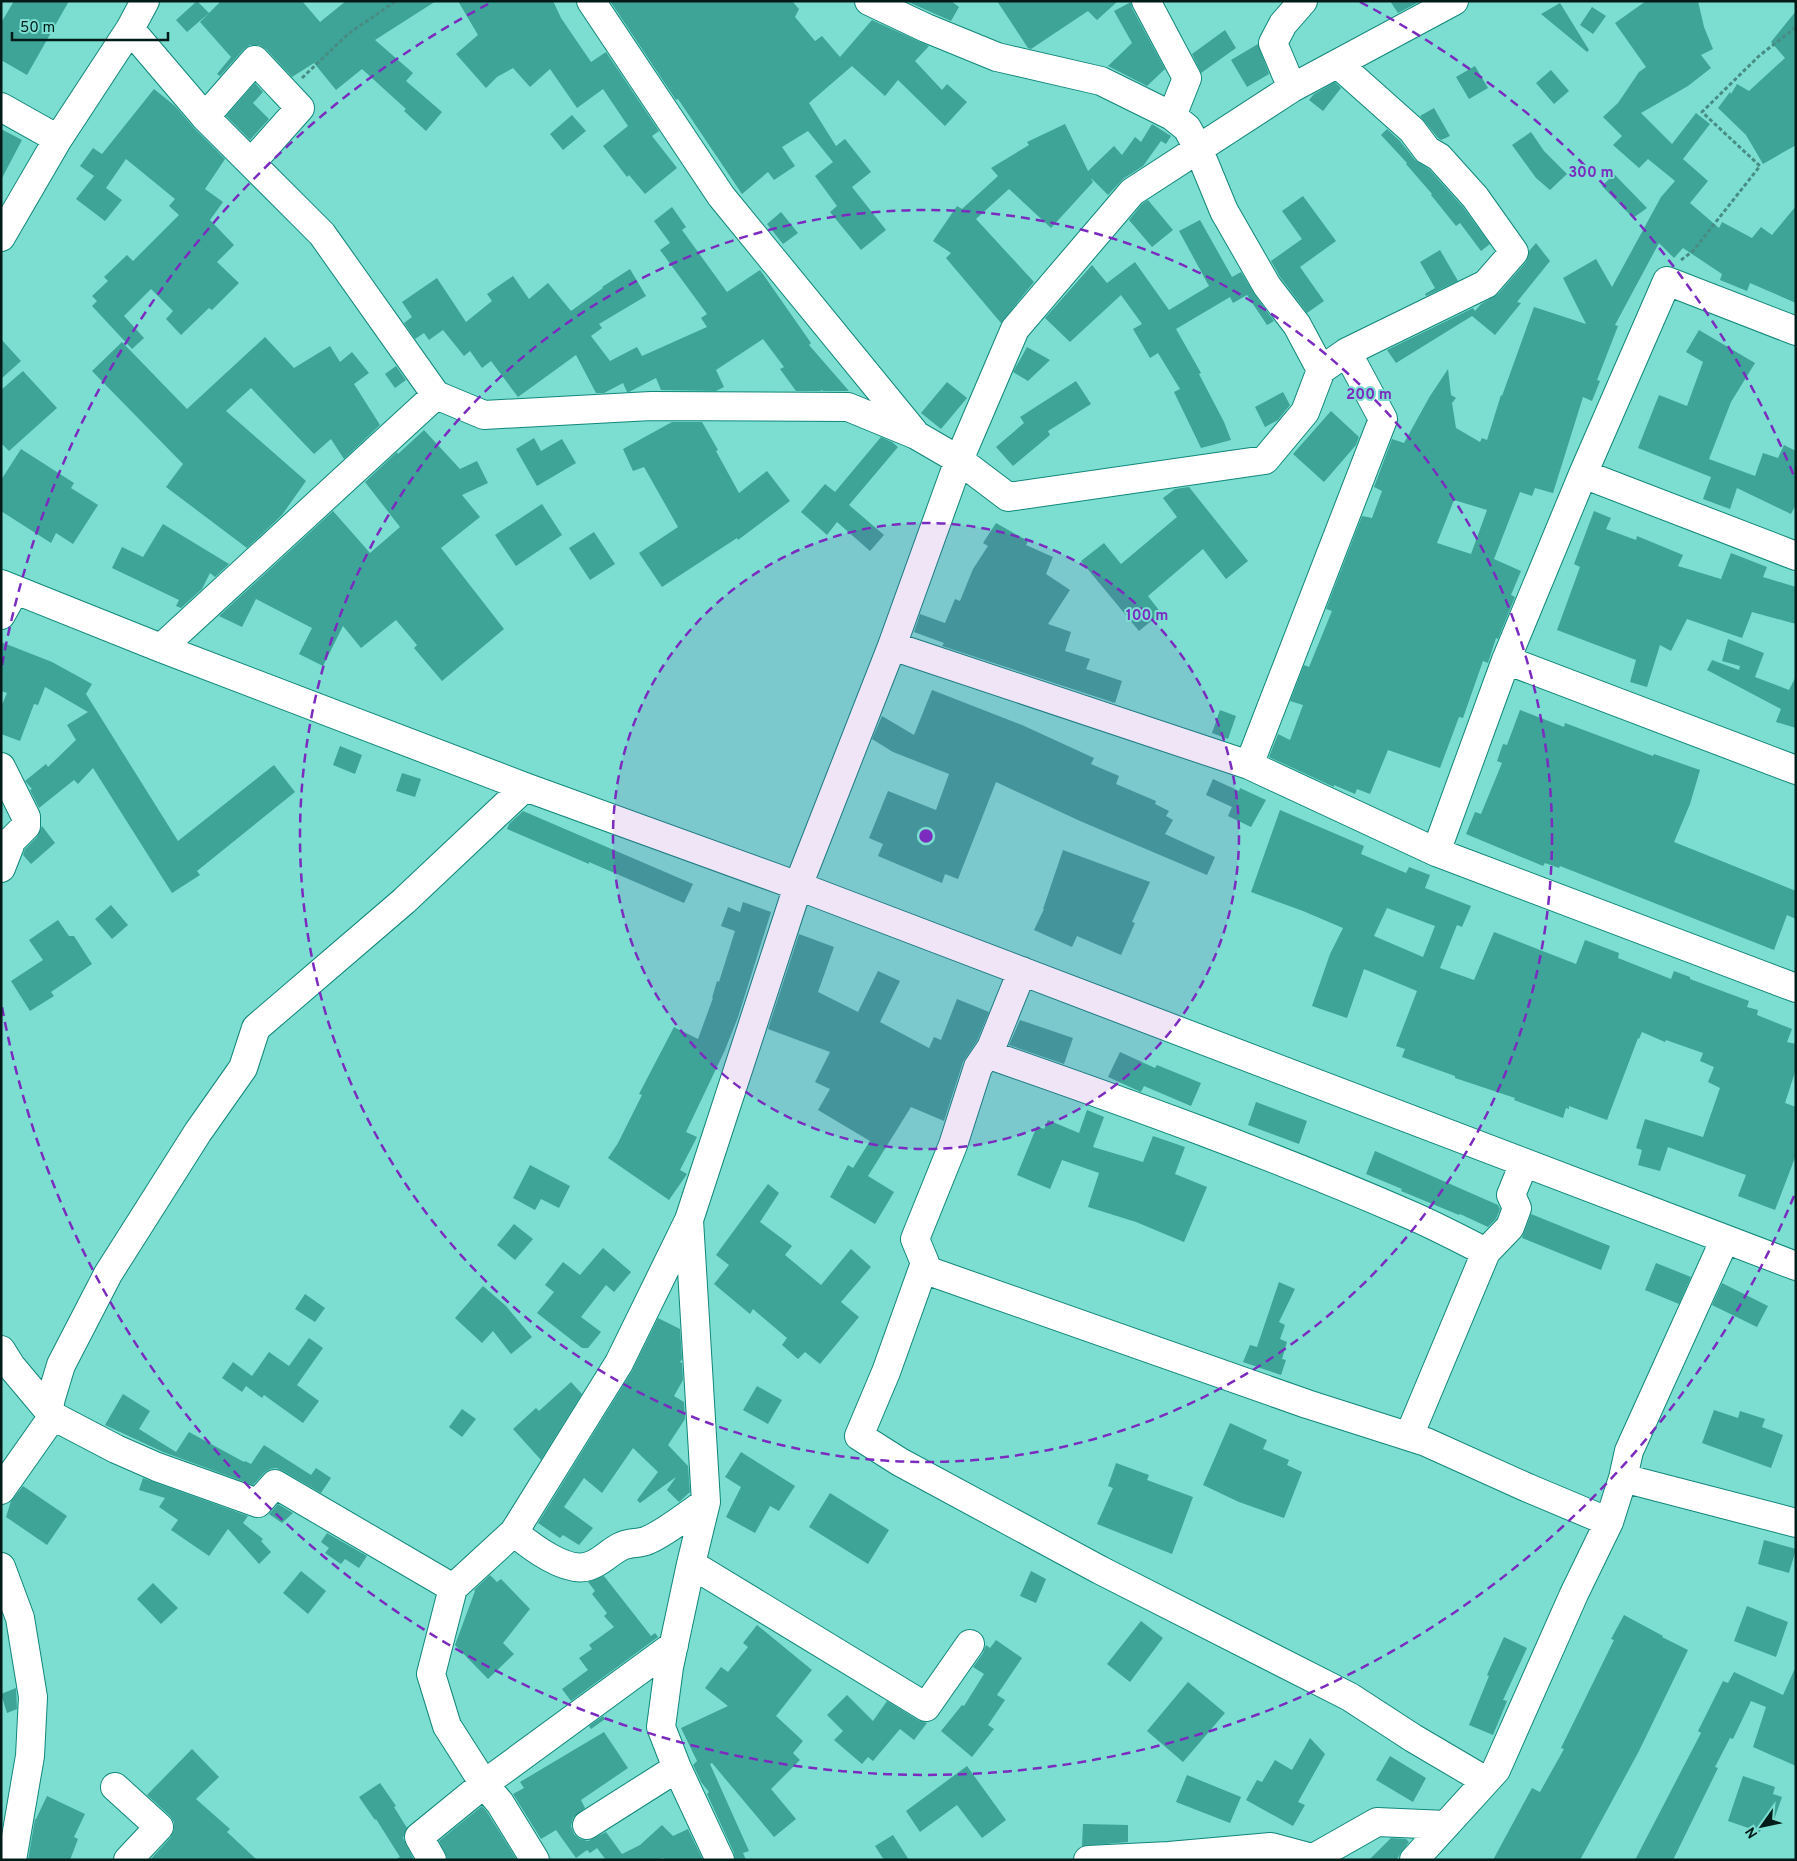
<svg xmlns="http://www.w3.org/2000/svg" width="1797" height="1861" viewBox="0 0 1797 1861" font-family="Overpass,sans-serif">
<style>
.building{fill:#3da497;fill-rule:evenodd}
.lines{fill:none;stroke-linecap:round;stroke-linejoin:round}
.minor-casing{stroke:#11877a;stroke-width:30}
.path{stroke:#488d84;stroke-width:3;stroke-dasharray:4 2.5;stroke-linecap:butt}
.minor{stroke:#fff;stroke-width:28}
.ring{fill:none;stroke:#7b2cbf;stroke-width:2.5;stroke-dasharray:9 6}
.centre{fill:#7b2cbf;stroke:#7bded0;stroke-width:2.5}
.ring-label{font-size:15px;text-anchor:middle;font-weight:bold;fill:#7b2cbf;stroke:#7bded0;stroke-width:4;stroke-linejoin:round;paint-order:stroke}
</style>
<rect width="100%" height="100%" fill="#7bded0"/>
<path class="building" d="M14 1H69L27 75 1 60V23Z
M197 1 209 13 221 1H302L320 22 346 1H436L375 40 413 73 406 81 442 112 426 131 404 111 406 109 362 69 336 90 314 63 292 77 266 49 259 45H250L244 49 220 76 217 74 231 57 200 22 209 13 187 32 176 20Z
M458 1H553L561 18 591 62 606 52 659 131 652 136 677 168 645 194 629 175 627 177 603 146 628 126 603 89 577 108 550 69 530 87 513 68 497 77 486 88 456 54 478 35Z
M610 1H792L799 9 795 17 815 41 822 36 840 57 872 20 929 46 915 61 942 90 947 84 967 102 945 126 898 80 885 96 852 66 809 103 836 146 845 139 871 172 852 187 886 230 861 250 830 212 837 206 815 176 833 162 808 131 782 147 795 166 774 180 768 172 742 194 678 99 676 100Z
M906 1H951L959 7 951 21Z
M997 1H1118L1097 20 1088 11 1031 49 1028 48Z
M1390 1H1421L1398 13Z
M1646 1H1698L1704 27 1713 49 1701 55 1711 68 1688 86 1641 113 1672 144 1696 113 1710 124 1683 159 1708 181 1690 203 1719 228 1722 222 1752 238 1761 227 1772 235 1796 206V303L1750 283 1747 291 1720 280 1722 274 1683 248 1674 258 1659 243 1615 325 1618 326 1597 380 1600 381 1592 401 1583 397 1553 493 1535 488 1532 496 1520 492 1494 559 1521 571 1511 595 1515 597 1498 639 1496 638 1488 663 1483 661 1463 718 1459 717 1440 768 1388 750 1370 794 1357 789 1355 794 1334 785V787L1269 757 1278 734 1290 740 1303 705 1290 701 1304 665 1309 667 1332 611 1326 609 1362 516 1372 518 1382 491 1374 487 1392 439 1404 443 1430 396 1448 369 1451 395 1456 398 1452 403 1456 428 1480 442 1482 438 1487 440 1501 395 1502 396 1534 307 1586 324 1563 278 1596 259 1612 287 1661 197 1675 181 1648 159 1639 168 1613 145 1622 136 1603 117 1618 103 1639 72 1646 67 1615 23ZM1454 500 1487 510 1471 554 1437 543Z
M1131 2 1132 8 1165 69 1147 86 1108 66 1132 43 1114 11Z
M1560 3 1589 50 1587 52 1541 14Z
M1592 7 1606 16 1593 34 1580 25Z
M1796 11V145L1763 164 1746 135 1718 108 1730 92 1731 94 1737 84 1749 91 1785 58 1771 42Z
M1225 30 1236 48 1201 73 1192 54Z
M1258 44 1269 74 1247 87 1231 60Z
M1475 66 1488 88 1469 99 1456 77Z
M1551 70 1569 91 1554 104 1536 83Z
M1335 82 1341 88 1323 111 1309 100 1314 94Z
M255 83 263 92 253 103 269 119 250 140 226 116Z
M154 89 175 106 194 128 225 159 205 189 223 202 210 220 234 245 217 262 239 283 212 310 209 308 181 335 166 319 173 311 151 289 124 316 144 338 132 349 92 306 97 301 92 296 108 281 104 277 127 255 133 261 179 215 169 206 175 199 126 159 106 188 122 200 105 221 76 199 94 176 80 166 93 148 102 154Z
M1434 108 1450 136 1441 140 1438 138 1420 116Z
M572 115 586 131 563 150 550 134Z
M1065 124 1088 171 1114 146 1122 155 1135 137 1141 142 1152 124 1171 136 1166 144 1161 141 1143 166 1123 179 1108 195 1091 178 1093 182 1051 228 1009 189 976 219 1034 282 1001 323 946 258 951 253 933 241 957 206 962 209 998 176 991 168 1029 145 1027 142Z
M1 129 22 140 1 180Z
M1387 129 1400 141 1415 160 1429 169 1463 207 1490 244 1481 251 1460 223 1456 226 1431 195 1432 194 1406 164 1407 163 1381 135Z
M1531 132 1544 151 1567 174 1550 190 1536 178 1512 145Z
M1614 174 1647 208 1633 218 1602 186Z
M1303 196 1336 241 1300 267 1324 301 1307 313 1280 277 1271 261 1302 239 1282 211Z
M1148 200 1173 230 1152 247 1129 220 1142 204Z
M672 207 686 227 682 230 727 292 760 270 811 343 809 345 849 391H823L822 390 820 391H796L780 369 784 367 763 339 716 370 724 387 716 391 661 390 656 378 629 392H627L623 383 604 393H596L576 355 518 397 491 361 482 368 470 351 464 356 443 330 429 340 424 333 415 339 404 323 412 317 402 302 437 278 466 322 492 301 487 294 513 276 529 299 548 283 571 311 603 288 602 287 630 269 646 296 599 324 602 328 591 336 610 361 637 347 642 356 707 327 701 318 707 314 660 250 670 243 654 221Z
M781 212 798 233 783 244 767 224Z
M1200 220 1232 277 1241 272 1255 295 1274 321 1267 325 1247 295 1233 303 1230 297 1176 329 1201 373 1199 374 1224 422 1231 440 1201 448 1174 392 1180 389 1158 353 1150 358 1133 329 1142 324 1121 295 1070 342 1045 318 1092 265 1107 283 1135 262 1169 310 1209 286 1179 231Z
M1536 243 1550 261 1517 302 1521 303 1495 335 1472 316 1396 363 1387 350 1473 308 1475 311 1481 304 1498 294 1526 262 1529 251Z
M1440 250 1458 281 1426 296 1425 294 1435 288 1420 262Z
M1699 330 1755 363 1731 402 1709 459 1755 476 1763 453 1778 458 1784 445 1796 451V504L1791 514 1737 488 1730 509 1703 499 1711 477 1638 448 1659 395 1687 406 1703 362 1686 352Z
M265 337 294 368 330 346 340 362 352 352 369 373 354 384 380 425 344 459 331 439 314 454 251 388 226 411 306 481 282 515 247 548 166 487 183 464 92 371 122 342 187 409Z
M1 339 21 361 1 379Z
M1027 347 1050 360 1028 381 1013 372Z
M396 366 406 380 395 388 385 374Z
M23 371 57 408 9 451 1 443V390Z
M1076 381 1091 404 1048 431 1050 435 1013 466 996 447 1024 423 1020 417Z
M947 382 967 398 941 429 921 413Z
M1283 392 1290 405 1278 420 1265 427 1255 407Z
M1331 411 1359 437 1356 445 1324 482 1293 454Z
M672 422H702L718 450 716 451 739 493 767 471 790 501 738 540 737 538 662 587 639 553 678 527 644 467 633 471 623 449Z
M424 430 460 469 477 461 488 483 462 495 480 517 441 548 504 629 442 681 414 648 417 645 396 620 361 648 343 626 323 666 299 654 312 628 256 599 242 627 219 616 333 511 370 553 400 527 365 482 397 452 398 454Z
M881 437 892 442 898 447 849 505 884 535 870 551 837 522 827 535 801 512 825 484 835 492Z
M534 438 541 451 562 439 576 463 537 486 516 449Z
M21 449 74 483 71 488 98 505 73 544 56 533 51 543 1 511V480Z
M1189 487 1248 561 1226 579 1203 549 1148 596 1161 613 1139 631 1081 561 1104 543 1121 564 1177 517 1163 498 1175 489Z
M542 504 562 535 516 566 495 535Z
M1594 511 1611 518 1606 529 1636 540 1637 536 1683 555 1678 566 1721 579 1731 553 1767 567 1763 577 1796 587V624L1752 612 1742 638 1687 619 1671 651 1660 645 1647 687 1630 682 1636 660 1557 630 1580 567 1574 564Z
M996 523 1028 541 1026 545 1053 557 1046 574 1070 590 1048 624 1071 632 1065 651 1090 659 1086 669 1122 681 1115 703 942 646 944 643 914 632 920 614 945 623 955 599 960 601 973 569 988 546 983 543Z
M163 524 229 564 215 577 210 573 202 589 181 608 176 606 179 600 112 568 122 547 143 557Z
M594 532 615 564 590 580 569 548Z
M1728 639 1764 653 1755 677 1789 690 1796 676V728L1776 722 1781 709 1707 670 1712 660 1739 670 1740 666 1722 661Z
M1 642 52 662 92 684 86 694 178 841 274 765 295 792 197 871 200 875 172 893 93 768 78 784 74 780 39 808 30 790 32 789 25 781 46 764 48 767 76 740 67 725 88 712 45 687 38 705 34 704 20 741 1 734V707L7 693 1 691Z
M932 690 1022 725 1094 758 1091 764 1119 776 1116 784 1156 801 1155 804 1169 811 1166 816 1173 820 1165 834 1215 857 1207 875 1080 821 996 782 958 879 945 874 942 883 878 856 883 844 869 838 888 791 936 810 949 774 893 752 872 739 882 716 914 735Z
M1220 710 1236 716 1228 739 1212 733Z
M1520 710 1564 727 1565 723 1653 756 1654 754 1700 770 1690 804 1674 842 1796 891V919L1787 915 1774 950 1560 866 1559 868 1545 863 1543 866 1466 834 1475 812 1481 814 1502 763 1497 761 1503 744 1507 745Z
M340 746 362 755 355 774 333 765Z
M402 773 421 779 415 797 396 791Z
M1213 779 1239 791 1240 788 1266 800 1251 827 1228 816 1232 807 1206 795Z
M1280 810 1364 846 1361 854 1406 873 1409 867 1430 875 1425 888 1471 906 1462 927 1457 925 1440 968 1474 980 1494 932 1576 964 1585 940 1619 953 1618 958 1671 979 1674 971 1690 977V979L1749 1001 1747 1007 1758 1010 1757 1015 1792 1029 1787 1042 1796 1044V1069L1785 1103 1796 1107V1155L1775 1210 1738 1196 1746 1175 1668 1147 1660 1171 1638 1165 1642 1150 1636 1148 1645 1119 1703 1137 1720 1088 1708 1082 1714 1067 1700 1061 1703 1053 1666 1040 1665 1042 1642 1032 1639 1039 1638 1038 1607 1120 1569 1106V1109L1566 1108 1563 1118 1514 1100 1515 1098 1455 1078V1076L1402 1057 1405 1049 1396 1046 1417 991 1364 969 1347 1018 1312 1006 1330 954 1343 928 1303 911 1251 892ZM1387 908 1435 926 1423 957 1374 936Z
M523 811 693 884 684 903 589 862V864L507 829 509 824Z
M42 826 55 843 31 864 23 855 25 849 37 837Z
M1063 850 1150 882 1132 922 1135 923 1121 955 1077 936 1072 947 1034 930 1044 909H1043Z
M743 902 771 912 738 1017 725 1050 686 1132 697 1137 680 1170 687 1174 669 1200 608 1158 618 1143 642 1095 639 1094 674 1027 698 1039 713 998H712L717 981 719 982 735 931 721 926 728 907 740 912Z
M111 905 128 925 112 939 95 919Z
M58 920 69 936H74L92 964 51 992 54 996 30 1011 11 981 43 960 29 940Z
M799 934 834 947 818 992 858 1012 878 971 900 981 880 1022 929 1048 934 1037 941 1040 957 999 989 1012 977 1041 963 1062 944 1121 911 1107 868 1176 894 1192 875 1224 830 1197 848 1165 853 1168 870 1141 818 1110 830 1089 815 1082 830 1052 768 1029Z
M1020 1020 1073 1038 1064 1064 1009 1045Z
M1120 1052 1155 1068 1157 1065 1201 1083 1191 1106 1144 1086 1141 1092 1108 1077Z
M1256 1102 1307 1121 1299 1144 1248 1125Z
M1087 1110 1104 1117 1093 1147 1143 1162 1153 1136 1185 1147 1175 1174 1207 1187 1184 1242 1136 1222 1088 1207 1099 1173 1062 1160 1050 1189 1017 1175 1037 1126 1044 1129 1048 1120 1079 1133Z
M1375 1151 1498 1205 1500 1209 1496 1219 1488 1227 1460 1214 1459 1215 1401 1191 1402 1189 1366 1174Z
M530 1165 570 1186 559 1208 541 1199 535 1210 513 1198Z
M768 1184 779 1193 760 1222 792 1246 785 1255 821 1285 851 1249 871 1267 841 1302 859 1317 820 1364 805 1352 798 1359 782 1345 787 1338 753 1309 750 1314 714 1284 729 1265 716 1255Z
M1531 1214 1610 1246 1601 1270 1522 1238Z
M514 1224 533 1239 515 1260 497 1245Z
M603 1248 631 1272 614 1292 606 1285 581 1317 601 1332 588 1348H582L537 1313 554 1292 545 1285 563 1262 580 1275Z
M1656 1263 1691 1277 1679 1304 1645 1290Z
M1279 1282 1295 1289 1279 1322 1285 1325 1280 1339 1287 1342 1282 1359 1286 1360 1281 1375 1243 1362 1250 1345 1257 1347Z
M1722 1283 1768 1306 1757 1327 1712 1305Z
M483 1286 506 1306 532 1337 511 1354 493 1331 482 1343 455 1318Z
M305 1294 325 1308 315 1322 295 1309Z
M658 1318 680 1329 682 1359 680 1362 682 1363 683 1380 674 1396 684 1402 685 1419 668 1445 688 1466 690 1492 679 1502 667 1490 676 1477 640 1503 637 1500 658 1472 633 1448 602 1493 584 1478 564 1507 593 1528 579 1545 563 1535 560 1538 538 1523 632 1371Z
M309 1338 323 1348 297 1385 319 1401 303 1423 264 1395 262 1398 246 1386 242 1392 222 1378 233 1362 252 1376 269 1352 289 1366Z
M571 1382 582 1394 541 1460 513 1429 536 1408 539 1411Z
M757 1386 782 1400 768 1424 743 1410Z
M123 1394 150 1411 139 1429 176 1452 189 1432 244 1462 245 1461 251 1464 264 1445 311 1475 316 1468 331 1478 321 1493 283 1471 276 1468 270 1469 264 1473 253 1485 163 1452 105 1425Z
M462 1409 476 1419 462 1437 449 1427Z
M1714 1410 1738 1418 1740 1411 1765 1419 1762 1427 1783 1435 1771 1468 1702 1443Z
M1230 1423 1267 1440 1263 1449 1289 1460 1287 1465 1302 1472 1284 1518 1239 1502 1203 1485Z
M741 1452 795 1486 779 1511 770 1506 755 1533 726 1517 741 1487 725 1477Z
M1116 1463 1149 1475 1147 1480 1193 1497 1172 1554 1097 1524 1113 1488 1108 1486Z
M143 1478 248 1516 243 1523 263 1539 261 1541 271 1552 259 1564 228 1529 209 1556 171 1530 178 1520 159 1507 165 1498 139 1490Z
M23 1486 67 1516 47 1545 6 1517 11 1501Z
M830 1493 889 1530 868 1564 809 1527Z
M278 1504 293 1513 282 1523 269 1514Z
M327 1533 367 1556 359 1568 345 1559 341 1564 325 1553 329 1548 321 1542Z
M1764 1540 1796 1549 1789 1573 1758 1564Z
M301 1571 326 1591 308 1614 283 1593Z
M1031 1571 1046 1579 1036 1603 1020 1596Z
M490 1575 497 1582 501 1579 530 1609 503 1643 514 1654 488 1679 455 1645 475 1591 474 1590Z
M604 1576 651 1636 655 1633 658 1637 571 1701 562 1689 588 1670 579 1658 592 1649 589 1645 614 1627 604 1616 607 1613 592 1594 595 1591 588 1582Z
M153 1583 178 1608 161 1624 137 1599Z
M1747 1606 1788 1622 1776 1657 1734 1641Z
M1624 1615 1663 1636 1662 1637 1688 1650 1639 1751 1580 1860H1493L1532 1788 1540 1792 1564 1749 1561 1748 1614 1640 1611 1639Z
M1141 1621 1163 1638 1130 1682 1107 1664Z
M757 1625 812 1670 776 1716 803 1741 793 1753 800 1760 771 1789 796 1819 774 1837 712 1763 710 1764 749 1851 743 1853 746 1860H735L734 1853 707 1794 709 1792 701 1782 693 1765 697 1761 681 1728 728 1706 705 1688 721 1667 728 1672 748 1647 743 1643Z
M1504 1637 1527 1648 1503 1700 1507 1701 1493 1735 1469 1725 1489 1676 1487 1675Z
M996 1640 1022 1658 997 1695 1005 1700 988 1725 994 1729 972 1757 941 1731 962 1705 964 1706 984 1674 973 1667 983 1653 986 1645 990 1648Z
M1796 1666V1766L1753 1747 1766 1707 1751 1701 1733 1739 1730 1738 1715 1767 1718 1768 1673 1860H1635L1701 1733 1698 1731 1723 1681 1728 1683 1734 1672 1783 1695Z
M1188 1682 1225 1713 1183 1762 1147 1731Z
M16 1688 17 1709 7 1713 1 1694Z
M847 1695 873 1721 887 1701 918 1720 927 1723 914 1740 900 1729 873 1761 868 1757 862 1764 834 1740 843 1731 827 1715Z
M603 1716 605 1719 591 1729 589 1726Z
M604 1732 628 1768 581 1800 585 1808 573 1818 571 1826 574 1834 580 1839 588 1841 606 1832 622 1854 640 1845 662 1825 673 1836 688 1829 703 1860H665L664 1858 655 1860H606L597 1848 590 1853 587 1850 576 1858 556 1830 541 1839 513 1794 524 1788 520 1782Z
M1310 1738 1325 1754 1298 1802 1305 1805 1293 1826 1246 1800 1257 1780 1262 1782 1275 1760 1292 1770Z
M192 1749 219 1777 196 1799 230 1829 227 1832 257 1860H150L170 1838 174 1830V1822L170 1816 147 1795Z
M1390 1756 1426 1778 1413 1802 1376 1780Z
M967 1766 1006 1820 982 1838 957 1805 920 1832 906 1811Z
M1187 1775 1241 1797 1230 1823 1176 1802Z
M1743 1776 1775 1787 1773 1794 1782 1797 1771 1828 1762 1825 1760 1832 1728 1821Z
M380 1783 396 1806 394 1807 407 1828 403 1838 414 1860H395L400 1857 376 1819 375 1820 359 1797Z
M47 1796 85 1814 74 1837 78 1839 70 1860H28L35 1819H36Z
M482 1806 487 1812 517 1860H448L439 1841Z
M1083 1824 1128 1825V1842L1082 1846Z
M893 1835 909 1860H884L875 1846Z
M1391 1838 1406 1839 1409 1842 1396 1860H1369Z"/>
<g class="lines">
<defs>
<path id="minor" d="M591 1 721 196 914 432
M869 1 926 28 997 57 1101 81 1172 116 1187 128 1198 148 1224 211 1267 286 1297 325 1321 370
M1146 1 1187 78 1172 116
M130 29 205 117 322 234 436 395 484 415 651 406 848 407 916 435 959 460 1008 497 1265 460 1305 412 1321 370 1347 352 1383 419 1249 765
M1338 64 1412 130 1427 150 1439 157 1475 197 1514 252 1486 284 1347 352
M1292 88 1273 43 1283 24 1303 1
M1 107 58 139
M205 117 255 60 300 108 251 163
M1 237 58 139 130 29 145 1
M1583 474 1796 556
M1 584 161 648 525 787 798 886 1796 1266
M1 615 15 590
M892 646 1249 765 1436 852 1796 988
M161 648 436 395
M1506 660 1796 770
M1 767 26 817V826L12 840 1 868
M1436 852 1506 660 1583 474 1667 281 1796 331
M1022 971 991 1048 978 1067 953 1145 915 1239 925 1263 886 1372 859 1436 900 1462 1100 1570 1350 1697 1413 1738 1486 1781
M987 1054C1128 1103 1270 1154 1408 1214 1434 1225 1460 1239 1486 1252L1409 1436
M1486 1252 1510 1227 1517 1208 1511 1195 1524 1163
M923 1269 1307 1404 1426 1442 1528 1488 1609 1522
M1 1350 11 1366 53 1416 116 1449 157 1467 258 1503 275 1484 453 1588
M50 1411 49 1408 51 1398 61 1365 108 1274 198 1132 243 1068 256 1028 404 901 525 787
M1623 1478 1796 1523
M1 1490 53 1416
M514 1532C530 1546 567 1574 589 1566 602 1562 610 1551 622 1546 630 1542 640 1544 648 1540 665 1533 690 1513 706 1502
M691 1564 926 1707 970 1644
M1 1567 20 1618 33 1697 30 1756 12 1860
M115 1787 159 1827 128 1860
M587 1825 677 1768
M432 1860 419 1837 484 1784 674 1645
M535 1860 500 1803 484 1784 447 1726 431 1674 453 1588 514 1532 619 1363 688 1222
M720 1860 677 1768 661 1727 669 1667 691 1564 706 1502 689 1220 798 886 892 646 959 460 1015 329 1132 192 1292 88 1454 1
M1088 1860 1169 1856 1271 1847 1312 1858
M1310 1860 1377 1822 1446 1825
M1414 1860 1496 1770 1574 1594 1609 1522 1623 1478 1629 1451 1725 1239"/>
</defs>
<use href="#minor" class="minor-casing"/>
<path class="path" d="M1795 1 1796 2
M302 78 348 34 396 1
M1681 260 1693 251 1760 166 1702 112 1759 56 1796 27"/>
<use href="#minor" class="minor"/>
</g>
<circle cx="926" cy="836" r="313" fill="#7b2cbf" fill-opacity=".12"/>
<g class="ring">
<circle cx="926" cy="836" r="313"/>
<circle cx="926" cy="836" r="626"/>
<path d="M1794 1196A940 940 0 0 1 2 1007M2 665A940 940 0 0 1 492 2M1360 2A940 940 0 0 1 1794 476"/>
</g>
<circle cx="926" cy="836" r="8" class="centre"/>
<g class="ring-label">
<text x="1591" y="177">300 m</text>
<text x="1369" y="399">200 m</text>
<text x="1147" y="620">100 m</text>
</g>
<rect width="1797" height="1861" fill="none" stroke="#001b18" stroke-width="5"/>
<g transform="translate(1762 1826) rotate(237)" stroke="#7bded0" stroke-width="4" paint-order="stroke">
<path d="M0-4L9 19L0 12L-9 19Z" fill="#001b18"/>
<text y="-8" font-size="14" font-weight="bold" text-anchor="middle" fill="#001b18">N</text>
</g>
<path d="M12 32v8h156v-8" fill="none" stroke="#001b18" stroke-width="2.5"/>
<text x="20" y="32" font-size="15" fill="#001b18" stroke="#7bded0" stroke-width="4" paint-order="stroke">50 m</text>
</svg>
